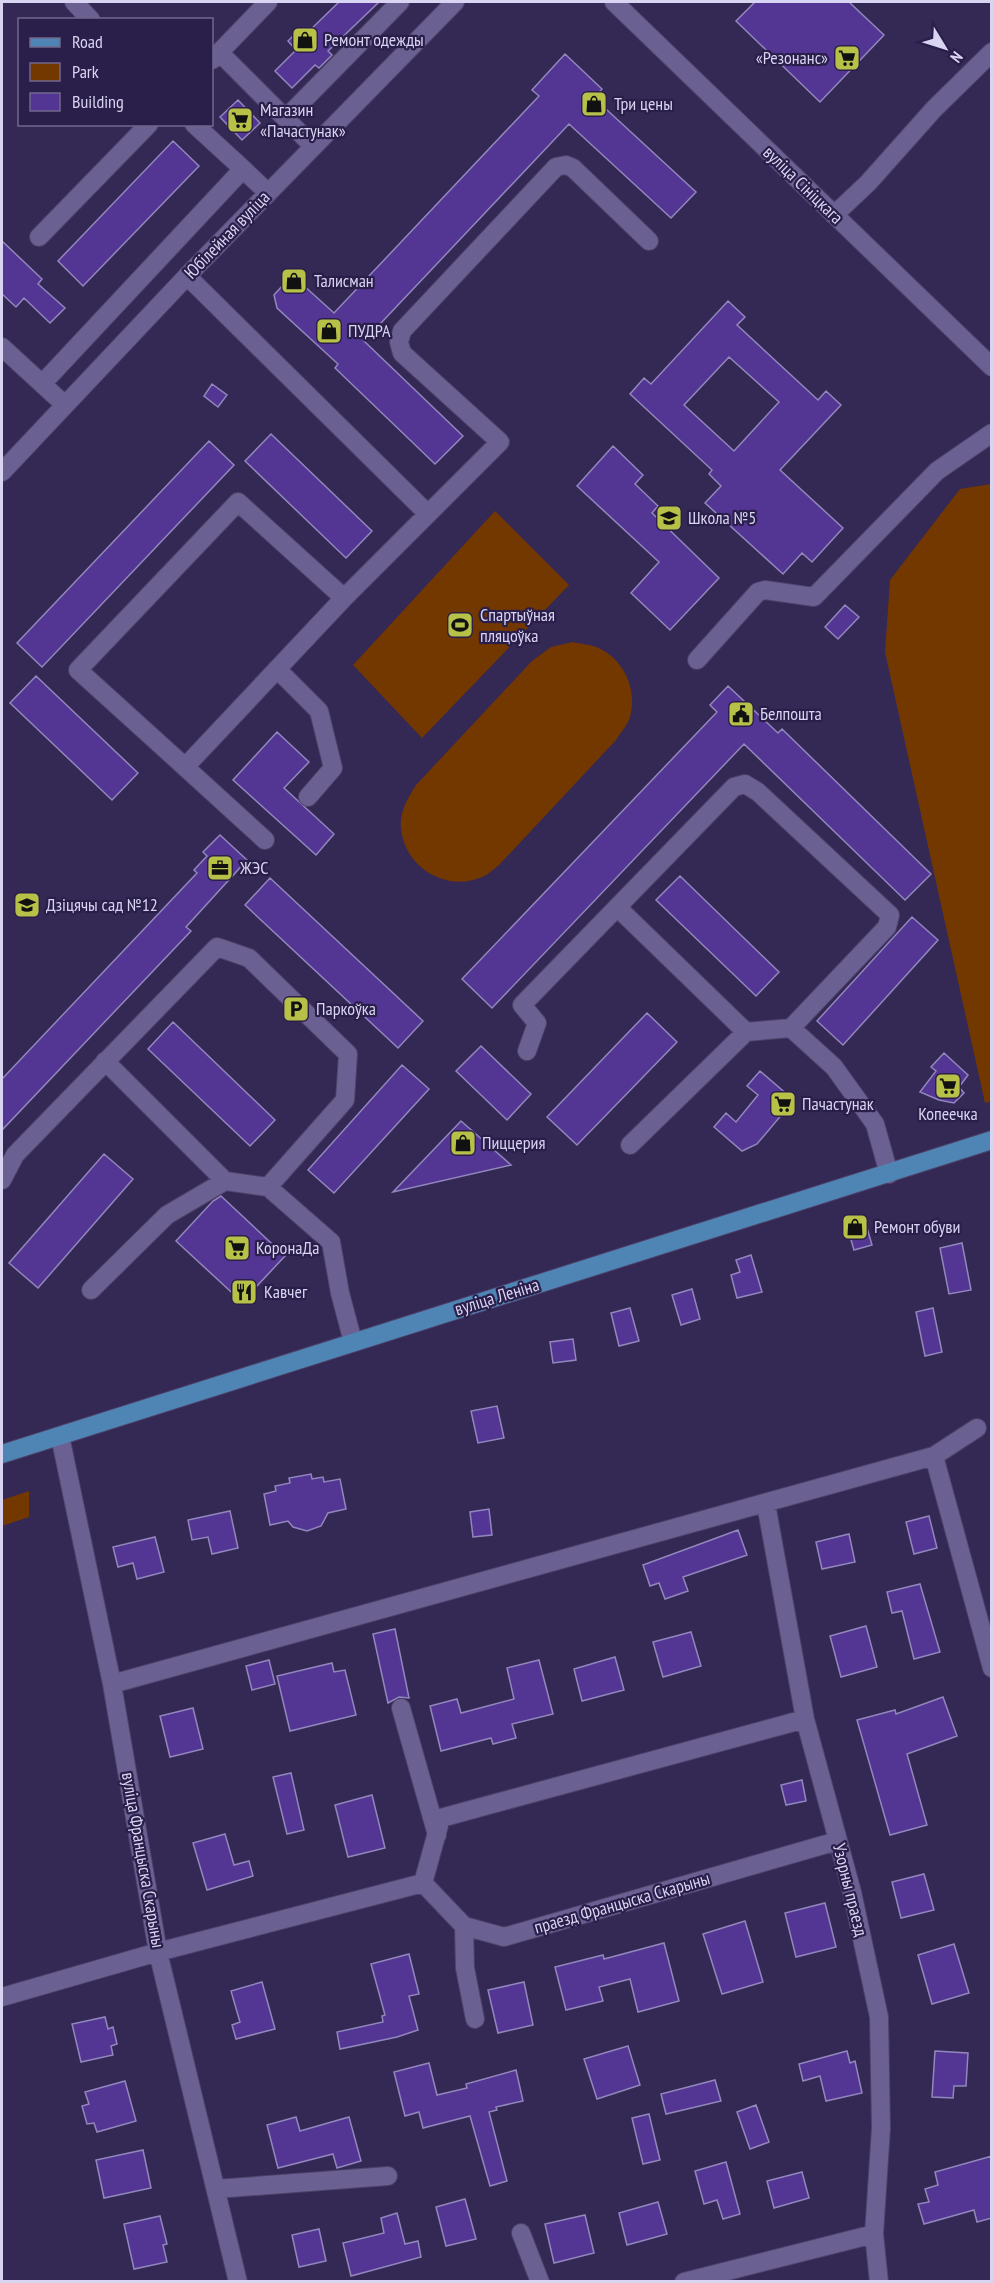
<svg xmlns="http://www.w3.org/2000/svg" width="993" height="2283" viewBox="0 0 993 2283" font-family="'PT Sans Narrow',sans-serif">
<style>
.green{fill:#733700}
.building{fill:#533693;stroke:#9287bc;stroke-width:1.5;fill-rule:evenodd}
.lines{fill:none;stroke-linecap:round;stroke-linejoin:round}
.minor-casing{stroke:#4e426a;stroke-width:20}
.major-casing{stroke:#4e426a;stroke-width:20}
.minor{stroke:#6b6092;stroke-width:18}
.major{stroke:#4e85b5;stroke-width:18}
.labels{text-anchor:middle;stroke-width:4.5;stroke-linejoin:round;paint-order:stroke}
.poi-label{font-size:18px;fill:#d9d4f1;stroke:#2a1e4a;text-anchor:start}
.street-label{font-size:18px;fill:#d9d4f1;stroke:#2a1e4a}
</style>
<rect width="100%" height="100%" fill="#342855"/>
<path class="green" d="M991 484 992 1101 985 1103 885 652 890 580 960 489Z
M495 511 569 585 422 738 353 665Z
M573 642C580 644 589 644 596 647 624 658 639 691 629 720 626 727 620 733 616 740L500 864C495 868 488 875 482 877 445 893 404 866 401 828 399 812 408 798 416 785L532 661 551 647Z
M29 1491V1517L2 1526V1500Z"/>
<path class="building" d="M339 2H379L328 51 332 55 319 68 315 65 292 88 275 71 296 50 288 41 301 28 306 34Z
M755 2H849L884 35 820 102 736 21Z
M565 54 602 89 594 98 696 192 671 218 569 124 364 341 463 436 435 464 335 368 338 364 277 308 274 295 292 275 334 313 539 96 532 90Z
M238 100 260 123 242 140 220 117Z
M173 141 199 166 83 286 58 261Z
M2 241 42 279 38 284 65 308 50 323 24 298 16 307 2 294Z
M728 301 745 317 737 325 818 400 826 391 841 405 780 470 843 528 812 562 802 553 783 574 705 503 721 486 709 474 712 470 630 394 644 378 651 384ZM729 357 779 402 734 451 684 405Z
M212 384 227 395 218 407 204 396Z
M271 434 372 531 346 558 245 461Z
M209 441 234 465 42 667 17 643Z
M613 446 643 475 635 484 658 506 652 513 719 578 670 630 631 593 659 562 577 486Z
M845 605 859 617 838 639 825 627Z
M36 676 138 773 112 800 10 703Z
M728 686 778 733 782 729 931 874 905 900 744 744 492 1008 462 979 717 712 710 705Z
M277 732 309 762 284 788 334 834 316 855 233 780Z
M220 835 247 860 186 927 191 931 2 1130V1079L197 873 194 870 207 856 203 852Z
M680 876 779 972 756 996 656 900Z
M270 878 423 1021 398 1048 245 905Z
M912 917 938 940 843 1045 817 1021Z
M647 1013 677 1042 577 1145 547 1117Z
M173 1022 275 1120 250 1146 148 1049Z
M481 1046 531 1094 507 1120 456 1071Z
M944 1053 968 1075 959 1087 964 1093 954 1103 939 1100 920 1092 936 1071 931 1067Z
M402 1065 429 1089 334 1193 308 1170Z
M760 1071 789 1096 784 1112 757 1144 742 1151 714 1127 726 1113 736 1122 758 1095 747 1086Z
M461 1121 511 1165 393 1192Z
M104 1154 133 1179 38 1288 9 1263Z
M221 1196 285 1256 242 1302 176 1241 213 1201Z
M865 1221 872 1245 854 1250 847 1226Z
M962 1243 971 1290 949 1294 940 1248Z
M751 1255 762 1292 737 1298 731 1275 740 1272 736 1260Z
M692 1289 700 1319 681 1325 672 1295Z
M630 1308 639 1341 619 1346 611 1313Z
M933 1308 942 1352 925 1356 916 1312Z
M573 1339 576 1360 553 1363 550 1342Z
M497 1406 504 1438 478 1443 471 1411Z
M311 1474 312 1479 323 1477 324 1482 340 1479 346 1509 328 1513 321 1526 307 1531 293 1527 288 1521 270 1525 264 1494 276 1491 275 1486 290 1483 289 1478Z
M489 1509 492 1535 473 1537 470 1512Z
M230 1511 238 1548 212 1554 208 1537 192 1540 188 1520Z
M929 1516 937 1548 914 1554 906 1522Z
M738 1530 747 1555 683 1577 688 1591 665 1599 659 1583 650 1586 643 1565Z
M849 1534 855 1562 822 1569 816 1542Z
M155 1537 164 1572 137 1579 133 1563 118 1567 113 1547Z
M920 1584 940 1652 914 1659 902 1611 892 1613 887 1592Z
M866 1626 877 1667 841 1677 830 1636Z
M395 1629 409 1698 399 1697 388 1703 373 1634Z
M691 1632 701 1666 663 1677 653 1642Z
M615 1657 624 1690 582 1701 574 1669Z
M269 1660 275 1684 252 1690 246 1666Z
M539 1660 553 1714 512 1724 516 1738 493 1744 491 1738 441 1751 430 1706 457 1699 461 1713 514 1699 507 1668Z
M332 1663 334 1672 345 1670 356 1715 290 1731 277 1676Z
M943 1697 957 1736 907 1754 927 1825 890 1835 857 1720 895 1710 896 1714Z
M193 1708 203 1749 170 1757 160 1716Z
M291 1773 304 1830 287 1834 273 1777Z
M802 1780 806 1801 786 1805 781 1785Z
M372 1795 385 1848 348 1857 335 1805Z
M225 1834 234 1865 249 1861 253 1876 207 1890 193 1843Z
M924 1874 934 1910 901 1918 892 1882Z
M825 1903 836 1947 796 1957 785 1913Z
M745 1921 763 1982 722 1994 703 1934Z
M664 1943 679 2001 638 2012 630 1979 599 1987 603 2001 566 2010 555 1967 603 1955 604 1959Z
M954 1944 969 1993 932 2004 918 1955Z
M409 1954 419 1994 409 1996 418 2030 397 2037 340 2049 337 2032 383 2022 382 2016 385 2015 371 1964Z
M262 1982 275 2029 236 2039 232 2025 240 2022 231 1991Z
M524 1982 533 2025 498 2033 488 1990Z
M105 2017 108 2029 113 2027 117 2044 111 2046 113 2055 81 2062 72 2024Z
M628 2046 640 2085 597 2099 584 2059Z
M847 2051 850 2063 855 2061 862 2093 826 2101 820 2076 803 2081 799 2064Z
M935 2051 968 2053 966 2086H954L953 2098 932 2097Z
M429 2063 437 2095 467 2088 466 2084 516 2070 523 2101 496 2107 497 2110 489 2112 507 2181 490 2186 470 2116 423 2128 419 2112 405 2116 394 2072Z
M715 2080 721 2101 666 2114 661 2094Z
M125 2081 136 2121 97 2132 94 2123 87 2124 82 2106 89 2104 85 2092Z
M756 2105 769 2142 750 2149 737 2112Z
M649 2114 660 2160 643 2164 632 2118Z
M296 2117 300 2131 349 2117 361 2161 337 2168 333 2154 278 2168 267 2125Z
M143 2150 151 2188 104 2198 96 2160Z
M992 2156V2218L977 2222 974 2210 924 2224 918 2204 929 2202 925 2189 938 2185 935 2172Z
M726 2162 740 2214 723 2219 717 2200 704 2204 695 2171Z
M802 2172 809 2198 774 2208 767 2181Z
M465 2199 476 2239 446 2246 436 2207Z
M658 2202 667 2234 627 2245 619 2213Z
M397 2213 405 2244 418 2241 421 2257 351 2276 343 2243 384 2233 381 2218Z
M585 2215 594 2253 554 2263 545 2224Z
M160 2216 167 2244 163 2245 167 2262 134 2269 124 2224Z
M319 2229 326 2261 299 2267 292 2235Z"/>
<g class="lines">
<defs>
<path id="minor" d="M74 2 91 20
M614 2 992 367
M219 52 313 146
M212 60 268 2
M286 118 400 2
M243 169 268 193
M834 215 868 183 934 109 992 52
M39 237 149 124
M187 276 428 514
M2 347 65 405
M42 384 243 169 194 124
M2 472 187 276 455 2
M344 598 238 502 78 670 185 767 344 598 500 442 402 353 399 342 402 331 556 167 566 165 573 168 649 241
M697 660 758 592 765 590 814 597 937 471 992 433
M277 669 319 711 333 768 308 797
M185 767 265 840
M617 907 746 1032 791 1028 834 1067 875 1124 889 1174
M527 1051 537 1023 522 1005 734 787 745 784 758 792 890 915 887 927 791 1028
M105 1061 225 1181 268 1187 331 1242 340 1293 353 1342
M630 1145 746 1032
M2 1180 15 1155 217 947 249 958 348 1054 345 1100 268 1187
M91 1290 167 1215 225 1181
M60 1436 112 1684 158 1952 238 2282
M934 1456 992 1668
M766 1504 805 1719 852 1892 879 2017 881 2128 874 2234 879 2282
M112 1684 934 1456 977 1428
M401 1708 437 1835
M423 1883 441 1818 805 1719
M464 1926 465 1968 475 2019
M2 1997 158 1952 423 1883 464 1926 504 1937 837 1841
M216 2189 388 2176
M521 2233 540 2282
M684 2282 874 2234"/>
<path id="major" d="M2 1454 992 1140"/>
</defs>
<use href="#minor" class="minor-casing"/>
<use href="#major" class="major-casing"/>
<use href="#minor" class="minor"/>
<use href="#major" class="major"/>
</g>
<defs>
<symbol id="shop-square" viewBox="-11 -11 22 22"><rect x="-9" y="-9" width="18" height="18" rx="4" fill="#b7c147" stroke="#2a1e4a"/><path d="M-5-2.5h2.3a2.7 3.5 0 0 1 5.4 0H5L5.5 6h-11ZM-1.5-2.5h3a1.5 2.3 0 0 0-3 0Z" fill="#111"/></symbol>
<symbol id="supermarket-square" viewBox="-11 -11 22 22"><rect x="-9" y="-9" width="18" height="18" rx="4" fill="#b7c147" stroke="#2a1e4a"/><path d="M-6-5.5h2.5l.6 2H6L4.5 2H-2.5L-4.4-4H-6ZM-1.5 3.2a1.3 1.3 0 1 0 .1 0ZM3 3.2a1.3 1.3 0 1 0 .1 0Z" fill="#111"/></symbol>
<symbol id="school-square" viewBox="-11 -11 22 22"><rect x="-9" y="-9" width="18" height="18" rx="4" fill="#b7c147" stroke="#2a1e4a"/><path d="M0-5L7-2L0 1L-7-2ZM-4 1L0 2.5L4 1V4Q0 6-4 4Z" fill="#111"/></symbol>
<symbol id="stadium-square" viewBox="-11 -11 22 22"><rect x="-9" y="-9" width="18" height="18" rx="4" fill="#b7c147" stroke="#2a1e4a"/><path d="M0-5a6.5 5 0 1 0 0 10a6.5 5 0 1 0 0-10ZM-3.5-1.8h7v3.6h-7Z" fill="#111"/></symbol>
<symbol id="civic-square" viewBox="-11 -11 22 22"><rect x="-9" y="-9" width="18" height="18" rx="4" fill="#b7c147" stroke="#2a1e4a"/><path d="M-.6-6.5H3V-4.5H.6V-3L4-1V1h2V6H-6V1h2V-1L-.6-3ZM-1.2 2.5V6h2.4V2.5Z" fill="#111"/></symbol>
<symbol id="office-square" viewBox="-11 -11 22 22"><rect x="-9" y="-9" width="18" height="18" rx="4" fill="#b7c147" stroke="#2a1e4a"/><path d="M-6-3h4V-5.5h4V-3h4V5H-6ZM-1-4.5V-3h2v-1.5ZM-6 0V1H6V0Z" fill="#111"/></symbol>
<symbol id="parking-square" viewBox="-11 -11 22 22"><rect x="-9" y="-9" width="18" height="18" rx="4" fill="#b7c147" stroke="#2a1e4a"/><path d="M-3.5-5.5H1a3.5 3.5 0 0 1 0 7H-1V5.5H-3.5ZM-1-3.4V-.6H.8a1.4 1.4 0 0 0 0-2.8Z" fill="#111"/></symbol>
<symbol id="restaurant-square" viewBox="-11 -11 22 22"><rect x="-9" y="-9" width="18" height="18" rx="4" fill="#b7c147" stroke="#2a1e4a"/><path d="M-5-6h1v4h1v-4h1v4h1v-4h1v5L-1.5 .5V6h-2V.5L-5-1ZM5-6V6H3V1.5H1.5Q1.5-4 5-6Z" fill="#111"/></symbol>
</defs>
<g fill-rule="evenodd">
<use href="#shop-square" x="290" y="25" width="30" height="30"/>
<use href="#supermarket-square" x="832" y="43" width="30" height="30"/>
<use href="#shop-square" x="579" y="89" width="30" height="30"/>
<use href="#supermarket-square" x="225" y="105" width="30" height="30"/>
<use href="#shop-square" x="279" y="266" width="30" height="30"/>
<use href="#shop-square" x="314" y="316" width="30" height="30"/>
<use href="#school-square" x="654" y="503" width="30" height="30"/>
<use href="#stadium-square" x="445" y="610" width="30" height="30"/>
<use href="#civic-square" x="726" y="699" width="30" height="30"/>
<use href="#office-square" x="205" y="853" width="30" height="30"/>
<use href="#school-square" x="12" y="890" width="30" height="30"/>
<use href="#parking-square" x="281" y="994" width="30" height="30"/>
<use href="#supermarket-square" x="933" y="1071" width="30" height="30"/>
<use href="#supermarket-square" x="768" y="1089" width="30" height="30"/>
<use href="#shop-square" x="448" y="1128" width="30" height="30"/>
<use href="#shop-square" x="840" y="1212" width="30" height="30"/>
<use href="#supermarket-square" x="222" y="1233" width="30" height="30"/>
<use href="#restaurant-square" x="229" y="1277" width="30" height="30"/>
</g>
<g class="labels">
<g class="poi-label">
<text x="324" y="46">Ремонт одежды</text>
<text x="828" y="64" text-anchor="end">«Резонанс»</text>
<text x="614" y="110">Три цены</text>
<text x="260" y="116">Магазин<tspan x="260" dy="21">«Пачастунак»</tspan></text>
<text x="314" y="287">Талисман</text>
<text x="348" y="337">ПУДРА</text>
<text x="688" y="524">Школа №5</text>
<text x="480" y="621">Спартыўная<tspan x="480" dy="21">пляцоўка</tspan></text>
<text x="760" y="720">Белпошта</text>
<text x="240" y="874">ЖЭС</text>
<text x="46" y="911">Дзіцячы сад №12</text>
<text x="316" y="1015">Паркоўка</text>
<text x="802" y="1110">Пачастунак</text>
<text x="948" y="1120" text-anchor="middle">Копеечка</text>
<text x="482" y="1149">Пиццерия</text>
<text x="874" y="1233">Ремонт обуви</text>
<text x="256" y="1254">КоронаДа</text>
<text x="264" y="1298">Кавчег</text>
</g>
<g class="street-label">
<text transform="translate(803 185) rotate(44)" y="6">вуліца Сініцкага</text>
<text transform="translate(227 235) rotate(-46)" y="6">Юбілейная вуліца</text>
<text transform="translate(497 1297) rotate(-17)" y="6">вуліца Леніна</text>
<text transform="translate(143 1860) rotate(80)" y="6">вуліца Францыска Скарыны</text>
<text transform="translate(850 1890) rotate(76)" y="6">Узорны праезд</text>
<text transform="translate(622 1903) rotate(-16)" y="6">праезд Францыска Скарыны</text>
</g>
</g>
<rect width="993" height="2283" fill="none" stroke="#d9d4f1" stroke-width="6"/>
<rect x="18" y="18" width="195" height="108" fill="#2a1e4a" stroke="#70678d" stroke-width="1.5"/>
<rect x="30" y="38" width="30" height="9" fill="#4e85b5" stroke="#70678d" stroke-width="1.5"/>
<text x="72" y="48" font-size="18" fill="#d9d4f1">Road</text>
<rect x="30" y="63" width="30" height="18" fill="#733700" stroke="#70678d" stroke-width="1.5"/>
<text x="72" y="78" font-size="18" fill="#d9d4f1">Park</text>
<rect x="30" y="93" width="30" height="18" fill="#533693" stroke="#70678d" stroke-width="1.5"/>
<text x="72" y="108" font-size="18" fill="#d9d4f1">Building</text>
<g transform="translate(945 48) rotate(128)" stroke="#2a1e4a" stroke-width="4.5" paint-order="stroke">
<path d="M0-4.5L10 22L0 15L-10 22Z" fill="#d9d4f1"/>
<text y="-9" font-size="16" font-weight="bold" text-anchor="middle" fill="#d9d4f1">N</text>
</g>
</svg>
